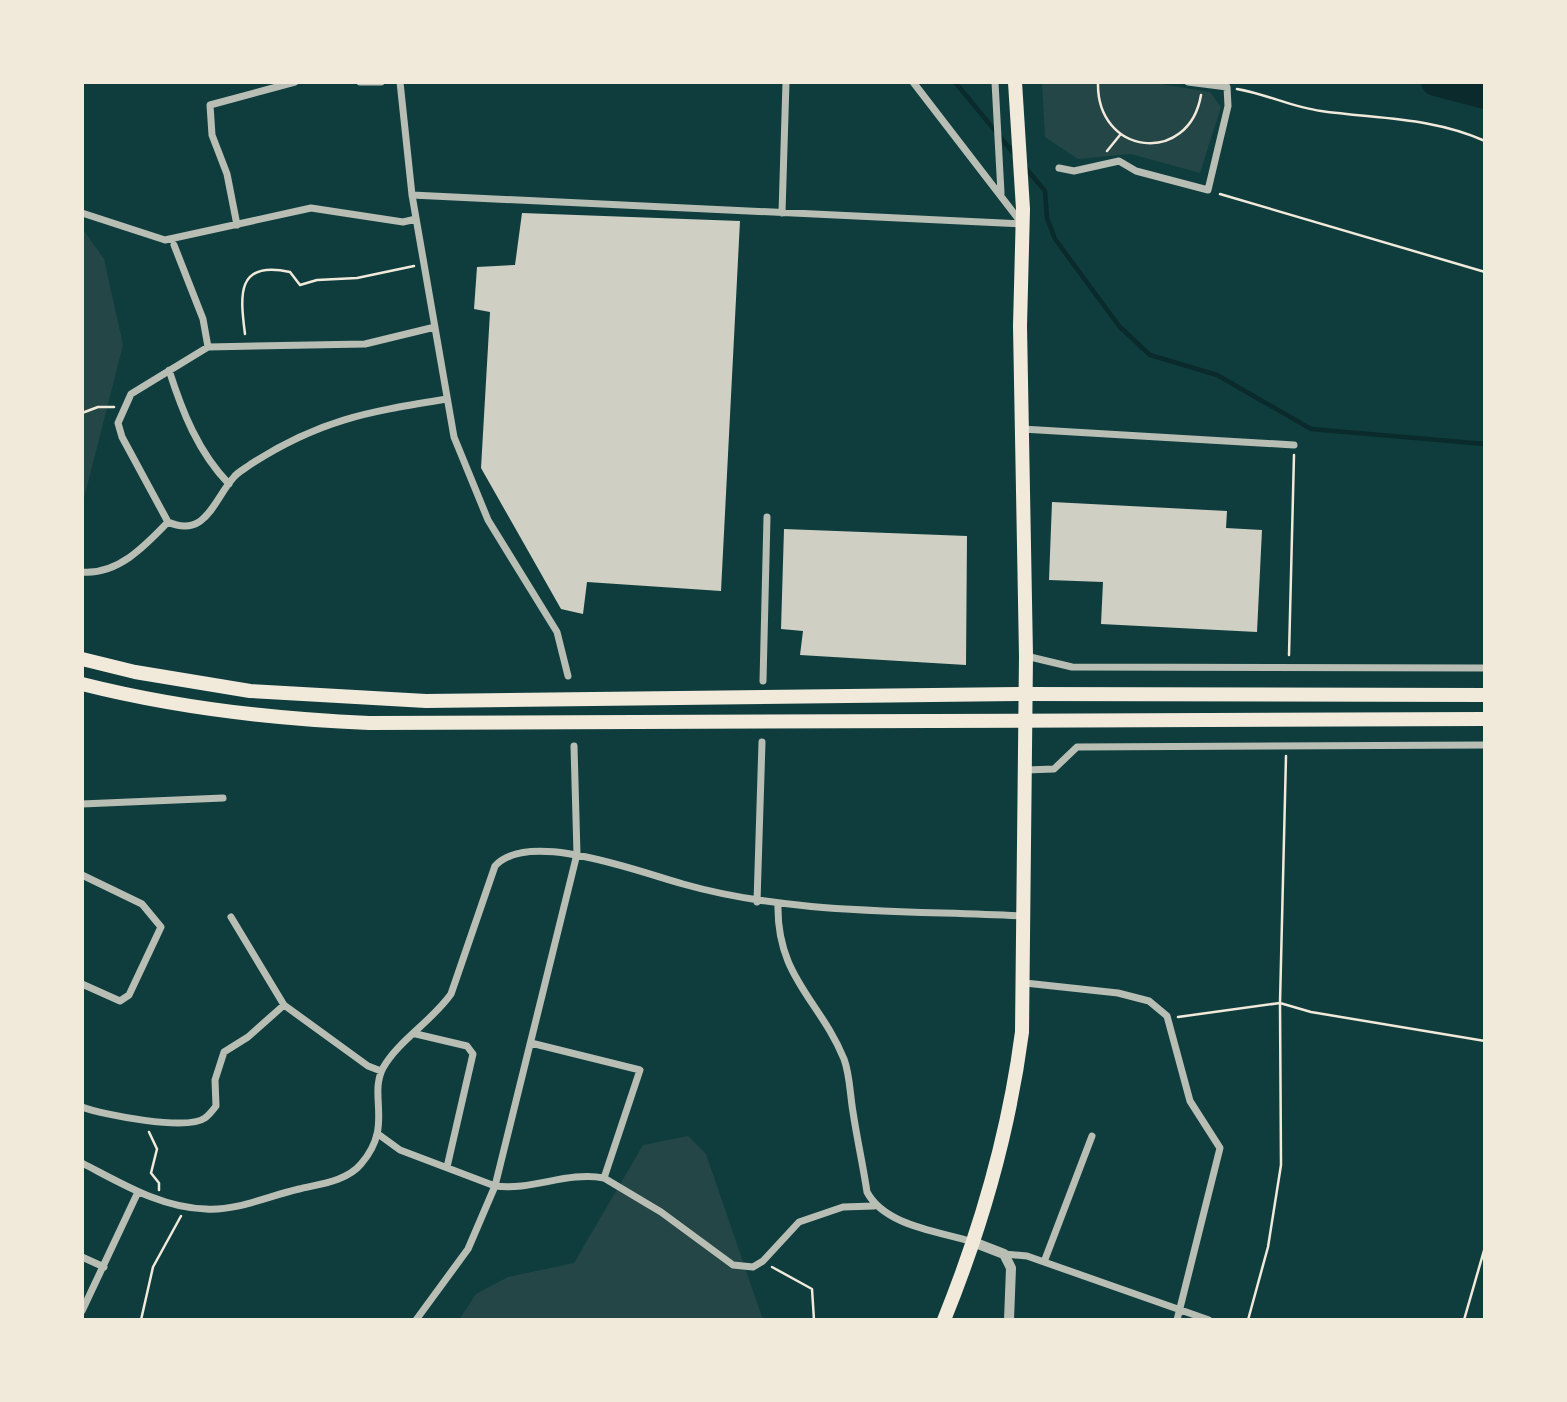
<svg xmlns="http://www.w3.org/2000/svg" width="1567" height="1402" viewBox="0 0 1567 1402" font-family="Jost,sans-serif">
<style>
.green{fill:#244646}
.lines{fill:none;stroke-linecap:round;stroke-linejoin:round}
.stream{stroke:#0a2a2b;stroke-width:4.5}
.river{stroke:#0a2a2b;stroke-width:28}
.building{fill:#cfcfc3}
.path{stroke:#f1e9da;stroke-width:2.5}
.minor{stroke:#b8beb3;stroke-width:7}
.tertiary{stroke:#b8beb3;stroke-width:10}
.primary{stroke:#f1e9da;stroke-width:14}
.trunk{stroke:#f1e9da;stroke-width:14}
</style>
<rect width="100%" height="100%" fill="#0f3d3e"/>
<path class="green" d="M1042 82H1148L1210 92 1221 107 1200 173 1131 154 1078 159 1045 137Z
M82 228 104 259 123 345 82 506Z
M688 1136 706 1154 763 1320H459L476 1294 508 1277 574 1263 643 1145Z"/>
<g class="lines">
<path class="stream" d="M955 82 1015 155
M1025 167 1045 191 1047 218 1055 239 1119 326 1150 355 1217 375 1311 429 1485 444"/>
<path class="river" d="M1435 82 1485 95"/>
</g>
<path class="building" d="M522 213 740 221 721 591 587 582 583 614 561 609 481 468 490 312 474 309 477 267 515 265Z
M1052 502 1227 511 1226 528 1262 530 1257 632 1101 624 1103 582 1049 580Z
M784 529 967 536 966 665 800 655 803 631 781 629Z"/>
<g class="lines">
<path class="path" d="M1098 82C1096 156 1189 166 1201 95
M1237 89C1266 94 1292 107 1321 111 1377 119 1432 117 1485 141
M1107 151 1120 135
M1220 194 1485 272
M245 334C240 295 236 260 290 272L300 285 317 280 357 278 414 266
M82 413 98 407H114
M1289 655 1294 455
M1178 1017 1280 1003 1311 1012 1485 1041
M149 1132 157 1149 151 1173 159 1183V1190
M772 1267 812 1289 814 1320
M141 1320 153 1267 181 1216
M1248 1320 1268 1247 1281 1165 1280 1003 1286 756
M1464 1320 1485 1247"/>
<path class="minor" d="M360 82H381
M400 82 412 195 454 437 488 520 557 632 568 676
M913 82 1020 221
M995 82 1001 193
M1059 168 1074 171 1119 161 1136 171 1208 190 1228 106 1227 87 1188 82
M412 195 1023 224
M82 213 165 240 311 208 403 222 416 219
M782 213 786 82
M237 225 227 174 212 135 210 105 295 82
M174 245 203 319 208 347
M435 327 365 344 208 347 131 394 118 423 122 437 168 522C206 539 214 499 234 477 238 472 246 468 251 464 321 419 368 412 447 399
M169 370C182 411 198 452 229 484
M1022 429 1294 445
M82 572C118 575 146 545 168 522
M1026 656 1072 667 1485 668
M763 681 767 517
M1026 770 1054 769 1077 747 1485 745
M82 804 223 798
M82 875 142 904 161 927 129 995 120 1001 82 984
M757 902 762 742
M778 903C776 977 820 1000 844 1059 850 1075 850 1095 853 1112 857 1139 863 1165 867 1192 885 1226 938 1231 973 1242
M231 917 284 1005 368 1066 381 1071
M1025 983 1118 993 1149 1001 1167 1016 1190 1101 1220 1148 1177 1320
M416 1034 467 1046 473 1054 447 1167
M82 1107C103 1115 187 1131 205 1118 209 1115 213 1110 216 1106L215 1080 224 1052 248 1037 284 1005
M378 1134 400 1150 495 1186C532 1191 567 1171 604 1178L640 1070 531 1043
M82 1163C121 1183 161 1208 206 1209 237 1211 268 1196 299 1189 320 1184 347 1181 361 1164 394 1126 368 1097 383 1068 398 1041 432 1021 451 994L495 866C528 829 640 872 683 884 792 915 910 910 1023 916
M604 1178 661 1212 733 1265 753 1267 763 1261 799 1222 843 1207 874 1206
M1004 1254 1027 1256 1209 1320
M82 1257 104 1267
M1044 1262 1092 1136
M82 1311 138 1192
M416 1320 468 1249 495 1186 577 854 574 746"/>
<path class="tertiary" d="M973 1242 1004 1254 1011 1268 1009 1320"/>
<path class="primary" d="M944 1320C982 1226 1009 1132 1022 1032L1026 656 1020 326 1023 209 1015 82"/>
<path class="trunk" d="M82 659 135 672 250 691 426 701 1026 694 1485 695
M82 684C177 708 272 719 369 723L1485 719"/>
</g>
<rect width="1567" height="1402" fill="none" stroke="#f1e9da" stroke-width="168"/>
</svg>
